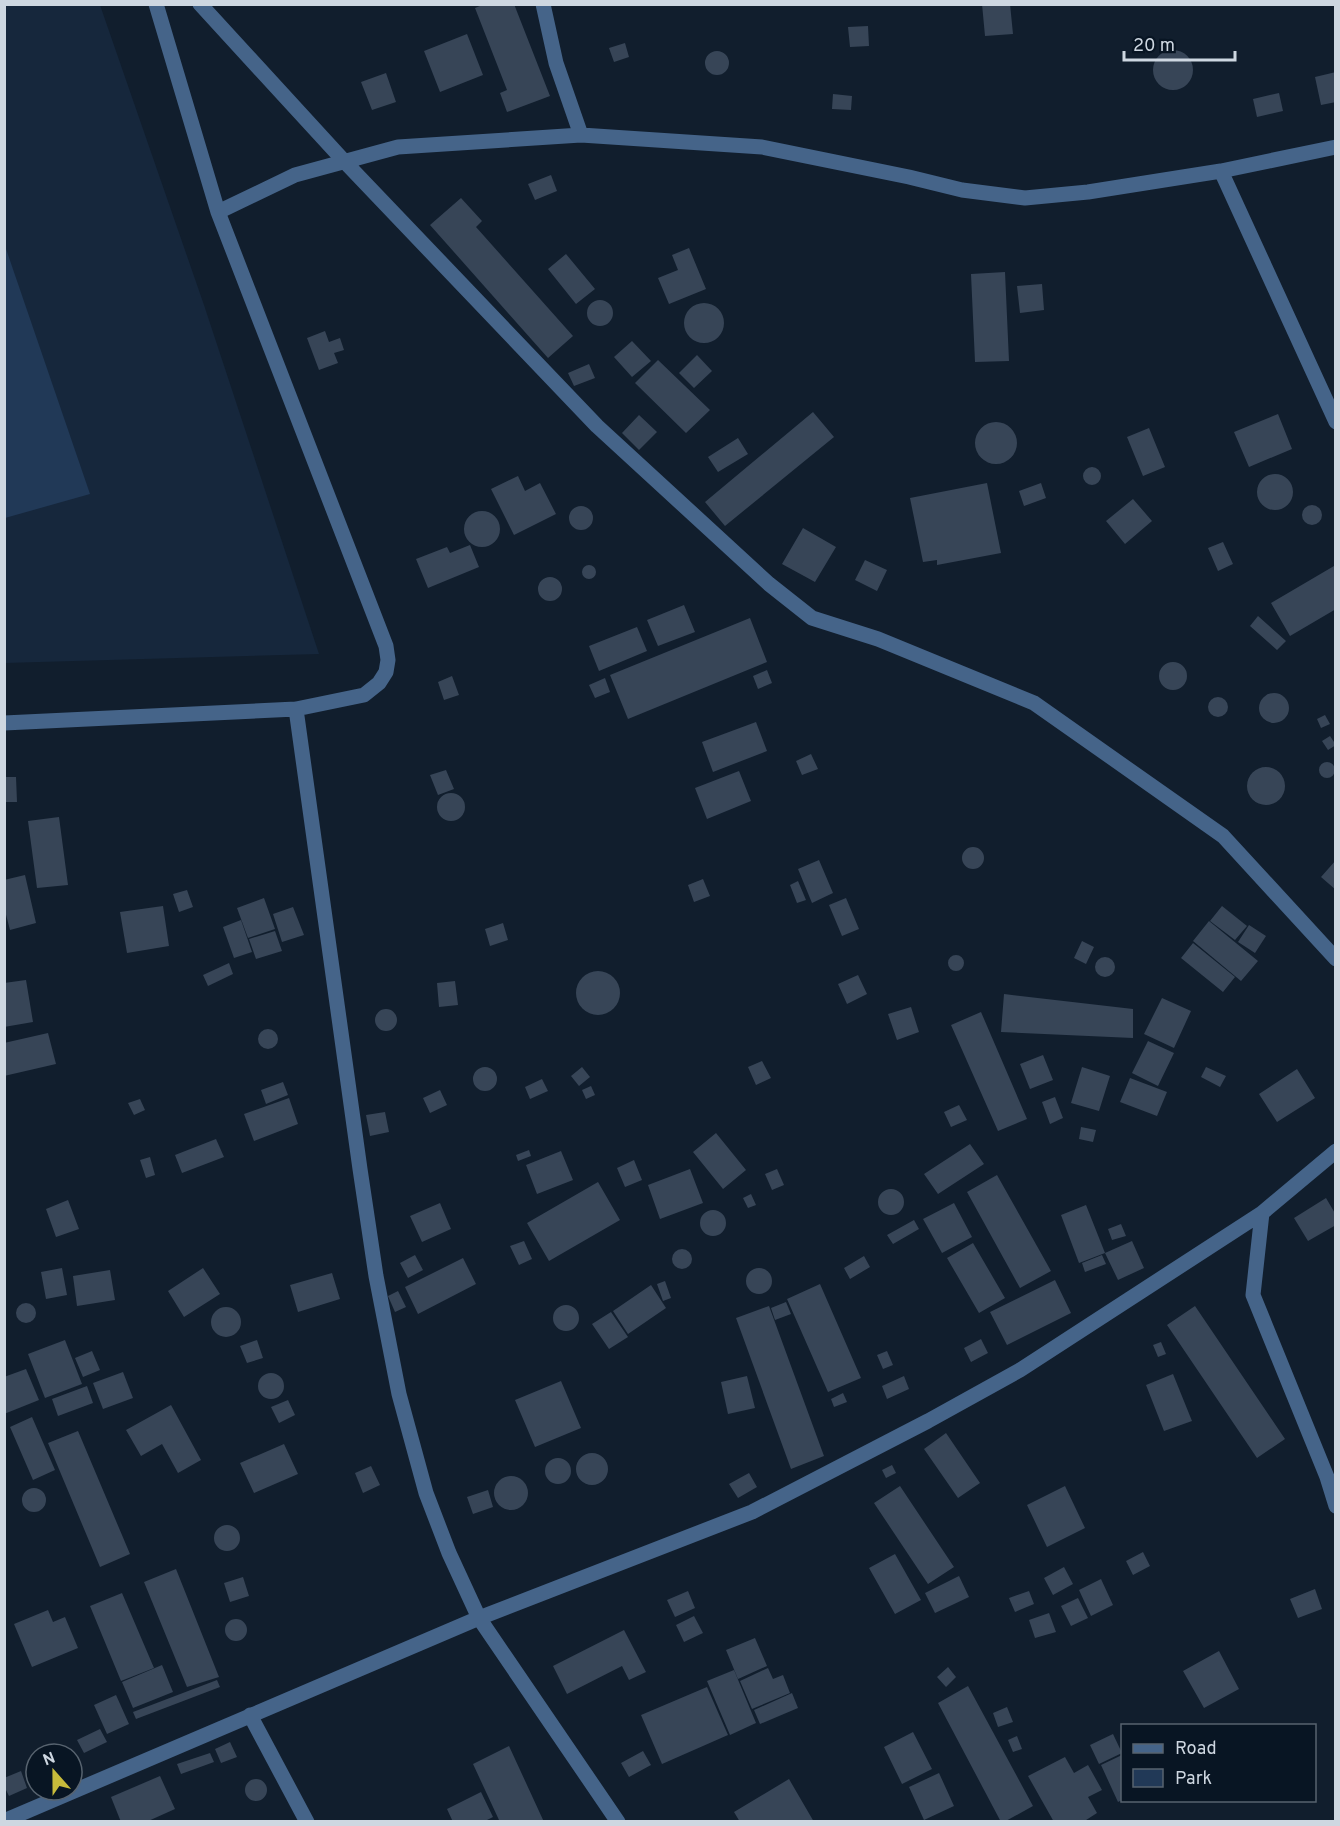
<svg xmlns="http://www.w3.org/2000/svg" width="1340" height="1826" viewBox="0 0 1340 1826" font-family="Overpass,sans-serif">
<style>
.built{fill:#16273c}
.green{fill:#213957}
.building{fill:#374557}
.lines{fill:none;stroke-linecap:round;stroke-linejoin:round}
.minor{stroke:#456489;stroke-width:15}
</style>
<rect width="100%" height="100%" fill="#111e2d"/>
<path class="built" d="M4 5H100L204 305 319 654 5 663Z"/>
<path class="green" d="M4 243 90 494 5 518H4Z"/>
<path class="building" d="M485 4H514L550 96 507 112 500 93 507 90 475 8Z
M982 4H1010L1013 34 985 36Z
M868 26 869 46 850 47 848 27Z
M467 34 483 75 440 92 424 51Z
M625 43 629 57 614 62 609 48Z
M1153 70a20 20 0 1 1 40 0a20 20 0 1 1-40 0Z
M705 63a12 12 0 1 1 24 0a12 12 0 1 1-24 0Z
M1336 72V102L1321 105 1315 77Z
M386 73 396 102 372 110 361 82Z
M1279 93 1283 111 1257 117 1253 99Z
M833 94 852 96 851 110 832 109Z
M551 175 557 191 535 200 528 184Z
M461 198 482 221 476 227 573 336 548 358 430 225Z
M689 248 706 289 669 304 658 278 678 270 672 255Z
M566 254 595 289 576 304 548 269Z
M1005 272 1009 361 975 362 971 274Z
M1042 284 1044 310 1020 313 1017 286Z
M587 313a13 13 0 1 1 26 0a13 13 0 1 1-26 0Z
M684 323a20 20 0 1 1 40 0a20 20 0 1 1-40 0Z
M325 331 329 342 340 338 344 350 334 353 338 363 319 370 307 338Z
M632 341 651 361 632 377 614 357Z
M697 355 712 371 694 388 679 373Z
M658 360 710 410 686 433 635 383Z
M589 364 595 378 574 386 568 373Z
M813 412 834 437 725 526 705 502Z
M1278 414 1292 449 1249 467 1234 432Z
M639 415 657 432 639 450 622 433Z
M975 443a21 21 0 1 1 42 0a21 21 0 1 1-42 0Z
M1149 428 1165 467 1143 476 1127 437Z
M738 438 748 454 718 472 708 457Z
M1083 476a9 9 0 1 1 18 0a9 9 0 1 1-18 0Z
M1257 492a18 18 0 1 1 36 0a18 18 0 1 1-36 0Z
M518 476 525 491 540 483 556 514 514 535 491 489Z
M987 483 1001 553 937 565V560L923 562 910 498Z
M1041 483 1046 498 1024 506 1019 491Z
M1133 499 1152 521 1125 544 1106 521Z
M1302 515a10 10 0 1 1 20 0a10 10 0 1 1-20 0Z
M569 518a12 12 0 1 1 24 0a12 12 0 1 1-24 0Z
M464 529a18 18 0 1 1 36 0a18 18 0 1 1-36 0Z
M803 528 836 547 815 582 782 564Z
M1223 542 1233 564 1218 571 1208 548Z
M470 545 479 567 428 588 416 559 447 547 450 553Z
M865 560 887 570 877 591 855 580Z
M582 572a7 7 0 1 1 14 0a7 7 0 1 1-14 0Z
M1334 566 1336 568V609L1290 636 1271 603Z
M538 589a12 12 0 1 1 24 0a12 12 0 1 1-24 0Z
M684 605 695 632 658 646 647 620Z
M1258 616 1286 641 1277 650 1250 626Z
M750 618 767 662 628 719 610 675Z
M637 627 647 651 599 671 589 646Z
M1159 676a14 14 0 1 1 28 0a14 14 0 1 1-28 0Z
M767 670 772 683 758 689 753 676Z
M452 676 459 695 444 700 438 682Z
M605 678 610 692 595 698 589 685Z
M1259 708a15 15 0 1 1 30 0a15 15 0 1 1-30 0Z
M1208 707a10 10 0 1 1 20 0a10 10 0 1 1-20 0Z
M1325 715 1330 724 1321 728 1317 719Z
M756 722 767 751 713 772 702 742Z
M1330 736 1336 745 1328 750 1322 741Z
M811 754 818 769 802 775 796 761Z
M1319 770a8 8 0 1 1 16 0a8 8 0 1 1-16 0Z
M1247 786a19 19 0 1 1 38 0a19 19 0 1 1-38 0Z
M446 770 454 789 438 795 430 775Z
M739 771 751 801 707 819 695 788Z
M4 777H16L17 802H4Z
M437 807a14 14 0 1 1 28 0a14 14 0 1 1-28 0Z
M59 817 68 885 37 888 28 821Z
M962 858a11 11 0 1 1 22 0a11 11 0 1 1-22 0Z
M819 860 833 893 812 903 798 869Z
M1336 860V890L1321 877Z
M25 875 36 923 10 930 4 907V880Z
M703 879 710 896 694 902 688 885Z
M798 881 806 900 797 903 790 885Z
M187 890 193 907 179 912 173 894Z
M264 898 275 929 248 938 237 908Z
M846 898 859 929 842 936 829 905Z
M163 906 169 946 127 953 120 912Z
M1222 906 1247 926 1235 940 1210 921Z
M293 907 304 935 282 942 273 914Z
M241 920 252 952 234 958 223 927Z
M1209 921 1258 961 1241 981 1193 941Z
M503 923 508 940 490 946 485 929Z
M1249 925 1266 936 1255 953 1238 942Z
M275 931 282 951 256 959 249 939Z
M1082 941 1094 947 1086 964 1074 958Z
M1193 943 1235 977 1223 992 1181 958Z
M948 963a8 8 0 1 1 16 0a8 8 0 1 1-16 0Z
M1095 967a10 10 0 1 1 20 0a10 10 0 1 1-20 0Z
M229 963 233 974 208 986 203 975Z
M576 993a22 22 0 1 1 44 0a22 22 0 1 1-44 0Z
M858 975 867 994 847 1004 838 984Z
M26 980 33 1022 4 1027V983Z
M455 981 458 1005 439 1007 437 983Z
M1004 994 1133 1009V1038L1001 1032Z
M1162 998 1191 1011 1174 1048 1144 1034Z
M911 1007 919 1032 897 1040 888 1014Z
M375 1020a11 11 0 1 1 22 0a11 11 0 1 1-22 0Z
M981 1012 1027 1119 998 1131 951 1025Z
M258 1039a10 10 0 1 1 20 0a10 10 0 1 1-20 0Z
M48 1033 56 1064 4 1076V1043Z
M1148 1041 1174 1053 1158 1086 1132 1073Z
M1043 1055 1053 1080 1030 1089 1020 1064Z
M762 1061 771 1078 756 1085 748 1067Z
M582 1067 590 1077 579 1086 571 1076Z
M1082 1067 1110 1076 1099 1111 1071 1103Z
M1206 1067 1226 1076 1220 1087 1201 1077Z
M473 1079a12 12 0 1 1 24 0a12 12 0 1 1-24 0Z
M1297 1069 1315 1098 1277 1122 1259 1094Z
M1130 1078 1167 1092 1157 1116 1120 1102Z
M542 1079 548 1091 530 1099 525 1087Z
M283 1082 288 1095 266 1104 261 1090Z
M591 1086 595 1095 586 1099 582 1090Z
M440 1090 447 1105 430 1113 423 1098Z
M1055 1097 1063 1118 1050 1124 1042 1102Z
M289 1098 298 1124 254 1141 244 1114Z
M140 1099 145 1110 134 1115 128 1103Z
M959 1105 967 1120 951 1127 944 1112Z
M385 1112 389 1132 370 1136 366 1115Z
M1081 1127 1096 1130 1093 1142 1079 1139Z
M716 1133 746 1170 723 1189 693 1152Z
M216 1139 224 1157 182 1173 175 1155Z
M970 1144 984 1164 938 1194 924 1174Z
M529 1150 531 1156 518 1161 516 1155Z
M561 1151 573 1180 537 1194 526 1165Z
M150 1157 155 1175 146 1178 140 1160Z
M634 1160 642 1180 625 1187 617 1168Z
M690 1169 703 1203 660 1219 648 1185Z
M777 1169 784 1185 772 1190 765 1174Z
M997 1175 1051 1271 1020 1288 967 1192Z
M598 1182 620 1220 549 1261 527 1223Z
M878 1202a13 13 0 1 1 26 0a13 13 0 1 1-26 0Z
M751 1194 756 1205 748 1208 743 1198Z
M1326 1198 1336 1215V1225L1308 1241 1294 1218Z
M68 1200 79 1229 56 1237 46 1209Z
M440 1203 451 1229 422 1242 410 1216Z
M954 1203 972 1237 942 1253 923 1219Z
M1086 1205 1105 1253 1079 1263 1061 1215Z
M700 1223a13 13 0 1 1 26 0a13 13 0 1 1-26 0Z
M914 1220 919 1229 893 1244 887 1235Z
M1121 1224 1126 1236 1112 1240 1108 1229Z
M524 1241 532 1259 519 1265 510 1246Z
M1132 1241 1144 1268 1118 1280 1105 1253Z
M973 1243 1005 1298 979 1313 947 1258Z
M672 1259a10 10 0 1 1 20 0a10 10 0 1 1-20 0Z
M415 1255 423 1270 408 1278 400 1263Z
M1102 1255 1106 1264 1085 1272 1082 1263Z
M864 1256 870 1267 850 1279 844 1268Z
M463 1258 476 1284 418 1314 405 1287Z
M746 1281a13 13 0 1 1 26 0a13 13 0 1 1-26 0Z
M62 1268 67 1295 46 1299 41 1272Z
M203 1268 220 1294 184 1317 168 1291Z
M110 1270 115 1300 77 1306 73 1276Z
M332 1273 340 1299 298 1312 290 1285Z
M1055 1280 1071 1313 1007 1345 990 1312Z
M665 1281 671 1298 663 1301 657 1284Z
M820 1284 861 1378 828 1392 787 1299Z
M651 1285 666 1308 628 1334 613 1311Z
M398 1291 406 1307 395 1312 388 1296Z
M786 1302 791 1314 775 1320 771 1308Z
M16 1313a10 10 0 1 1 20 0a10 10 0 1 1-20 0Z
M553 1318a13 13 0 1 1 26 0a13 13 0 1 1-26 0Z
M769 1306 824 1456 791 1469 736 1318Z
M1195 1306 1285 1439 1257 1458 1167 1325Z
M211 1322a15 15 0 1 1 30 0a15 15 0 1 1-30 0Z
M611 1312 628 1337 609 1349 592 1324Z
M981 1339 988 1353 971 1362 964 1348Z
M65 1340 82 1384 45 1398 28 1354Z
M257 1340 263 1358 247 1363 240 1346Z
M1161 1342 1166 1354 1158 1357 1153 1345Z
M92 1351 100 1370 83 1377 75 1358Z
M887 1351 893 1365 883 1369 877 1355Z
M26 1369 39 1400 4 1414V1377Z
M123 1372 133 1398 103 1409 93 1383Z
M258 1386a13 13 0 1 1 26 0a13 13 0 1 1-26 0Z
M1173 1374 1192 1421 1164 1431 1146 1385Z
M747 1376 755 1408 728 1414 721 1382Z
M904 1376 909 1389 887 1399 882 1386Z
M561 1381 581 1428 535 1447 515 1400Z
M87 1386 93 1403 58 1416 52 1399Z
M843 1393 847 1402 834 1407 831 1399Z
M288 1400 295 1415 279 1423 271 1407Z
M171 1405 201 1460 178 1473 162 1444 141 1456 126 1430Z
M32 1417 55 1470 33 1480 10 1427Z
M78 1431 130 1554 100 1567 48 1443Z
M946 1433 980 1483 958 1498 924 1449Z
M284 1444 298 1474 254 1493 240 1463Z
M576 1469a16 16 0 1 1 32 0a16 16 0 1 1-32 0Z
M545 1471a13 13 0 1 1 26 0a13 13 0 1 1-26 0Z
M892 1465 896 1473 886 1478 882 1470Z
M371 1466 380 1485 363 1493 355 1473Z
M749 1473 757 1487 738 1498 729 1484Z
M494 1493a17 17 0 1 1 34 0a17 17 0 1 1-34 0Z
M900 1486 954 1567 928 1584 874 1503Z
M1065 1486 1085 1528 1047 1547 1027 1505Z
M22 1500a12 12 0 1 1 24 0a12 12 0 1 1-24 0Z
M488 1490 493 1507 473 1514 467 1497Z
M214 1538a13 13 0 1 1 26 0a13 13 0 1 1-26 0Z
M1143 1552 1150 1566 1133 1575 1126 1561Z
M895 1554 921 1600 895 1614 869 1568Z
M1064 1567 1073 1584 1053 1595 1044 1578Z
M176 1569 219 1677 187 1687 144 1582Z
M959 1576 969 1597 935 1613 925 1593Z
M243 1577 249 1596 230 1602 224 1583Z
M1101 1579 1113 1605 1091 1616 1079 1590Z
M1315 1589 1322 1609 1298 1618 1290 1599Z
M688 1591 695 1608 675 1617 667 1600Z
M1029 1591 1034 1604 1015 1612 1009 1598Z
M122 1593 154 1668 121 1681 90 1606Z
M1078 1598 1088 1618 1071 1626 1061 1606Z
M48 1610 53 1622 65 1617 78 1648 32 1667 14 1624Z
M1049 1613 1056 1632 1035 1638 1029 1620Z
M694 1616 703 1633 684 1642 676 1625Z
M225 1630a11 11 0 1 1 22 0a11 11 0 1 1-22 0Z
M624 1630 646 1672 629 1680 622 1666 567 1694 553 1666Z
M755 1638 767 1666 738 1679 726 1650Z
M1219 1651 1239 1689 1204 1708 1183 1671Z
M162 1665 173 1692 133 1708 122 1682Z
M948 1667 956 1677 946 1687 937 1677Z
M768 1668 773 1679 783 1675 790 1693 752 1709 740 1681Z
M734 1670 756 1723 730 1735 707 1681Z
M217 1680 220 1687 136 1719 133 1712Z
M968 1686 1033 1806 1004 1822H1001L938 1703Z
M707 1687 728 1735 662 1764 641 1715Z
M792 1693 798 1708 760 1724 754 1710Z
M116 1695 129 1724 107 1734 94 1705Z
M1007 1707 1013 1722 998 1727 993 1713Z
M100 1729 107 1742 84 1753 77 1740Z
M913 1732 932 1769 902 1784 884 1747Z
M1113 1734 1122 1753 1099 1764 1090 1745Z
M1017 1736 1022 1749 1013 1752 1008 1740Z
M230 1742 237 1757 221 1763 215 1749Z
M60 1744 64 1754H46L44 1750Z
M509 1746 544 1822H495L499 1820 473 1764Z
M643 1751 651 1765 629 1777 621 1763Z
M210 1753 214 1762 181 1774 177 1764Z
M1122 1755V1800L1118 1802 1101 1765Z
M1065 1757 1074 1773 1088 1765 1102 1790 1088 1797 1097 1813 1083 1822H1054L1028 1776Z
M21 1771 27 1788 9 1796 4 1786V1778Z
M939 1773 954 1806 924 1820 909 1787Z
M160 1776 175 1809 146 1822H121L111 1797Z
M245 1790a11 11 0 1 1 22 0a11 11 0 1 1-22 0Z
M789 1779 814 1822H740L734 1812Z
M481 1792 493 1817 483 1822H453L447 1809Z"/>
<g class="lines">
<path class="minor" d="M200 4 344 161 597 426 769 584 812 618 878 639 1034 703 1223 836 1336 959
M543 4 556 63 581 135
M1221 171 1336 422
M218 212 295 175 398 147 581 135 762 147 909 177 962 190 1025 198 1088 192 1221 171 1336 147
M296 709 360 1169 376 1276 399 1394 426 1493 449 1553 479 1618 618 1822
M4 723 296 709 364 695 379 683 386 672 388 660 386 646 218 212 156 4
M1262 1213 1253 1295 1327 1477 1336 1506
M250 1715 307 1822
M4 1821 479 1618 752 1512 928 1421 1020 1370 1262 1213 1336 1151"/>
</g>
<rect width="1340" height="1826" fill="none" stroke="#ced7e1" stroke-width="12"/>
<rect x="1121" y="1724" width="195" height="78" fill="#081523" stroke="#57636f" stroke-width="1.5"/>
<rect x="1133" y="1744" width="30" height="9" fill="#456489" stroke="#57636f" stroke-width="1.5"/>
<text x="1175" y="1754" font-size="18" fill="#ced7e1">Road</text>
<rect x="1133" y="1769" width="30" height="18" fill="#213957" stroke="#57636f" stroke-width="1.5"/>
<text x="1175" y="1784" font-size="18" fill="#ced7e1">Park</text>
<g transform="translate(54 1772) rotate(339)"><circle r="28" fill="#081523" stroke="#57636f" stroke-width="1.5"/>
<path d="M0-4.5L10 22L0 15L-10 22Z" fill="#c7bb3b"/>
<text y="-9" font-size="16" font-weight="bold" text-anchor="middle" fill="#ced7e1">N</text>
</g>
<path d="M1124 51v9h111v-9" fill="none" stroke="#ced7e1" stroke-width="3"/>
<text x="1133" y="51" font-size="18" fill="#ced7e1" stroke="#081523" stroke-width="4.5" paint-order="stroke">20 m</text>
</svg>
